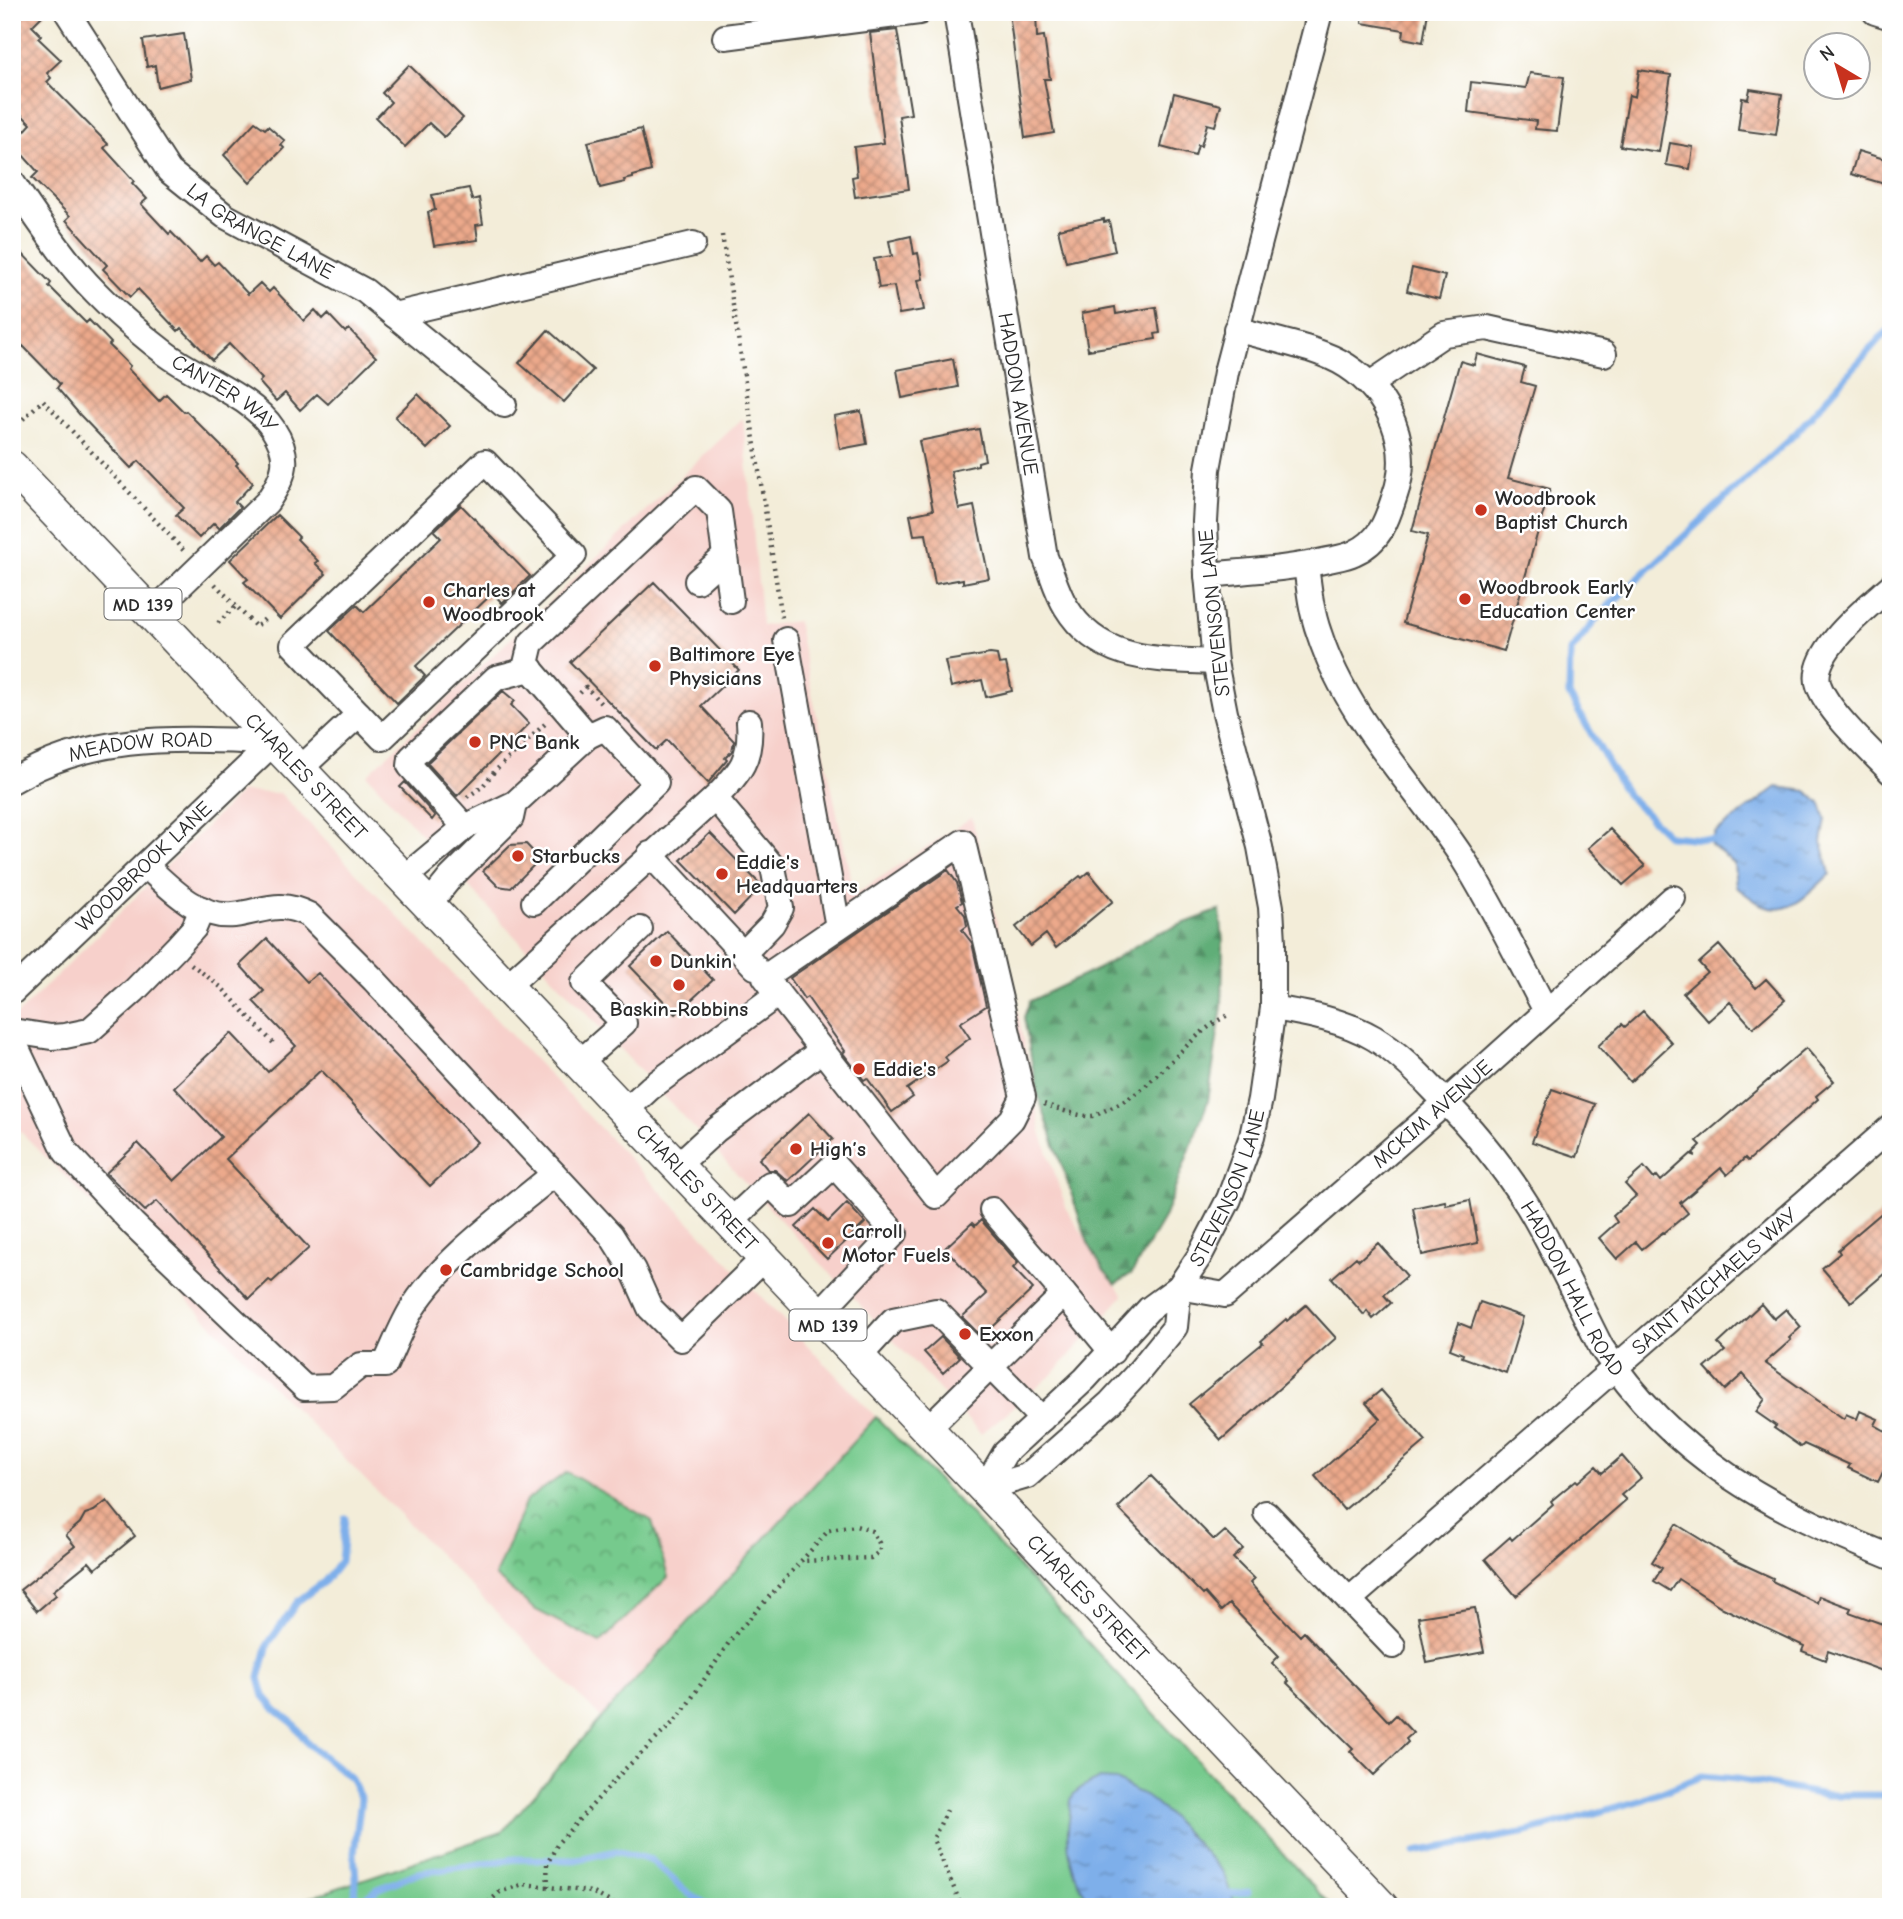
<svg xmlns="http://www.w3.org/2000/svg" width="1903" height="1919" viewBox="0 0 1903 1919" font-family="'Comic Neue',sans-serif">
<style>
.built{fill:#f7d0cb}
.grass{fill:#76ca8d;stroke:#507a5c;stroke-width:2}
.forest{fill:url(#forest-firs);stroke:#466c52;stroke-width:2}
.park{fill:url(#park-crowns);stroke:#507a5c;stroke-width:2}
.water{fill:url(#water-ripples);stroke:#546d8a;stroke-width:2}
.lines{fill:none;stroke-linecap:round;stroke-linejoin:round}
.stream{stroke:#7eafea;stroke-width:7}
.building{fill:url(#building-cross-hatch)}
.minor-casing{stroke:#494845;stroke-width:28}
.major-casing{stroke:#494845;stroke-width:35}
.path{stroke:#494845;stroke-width:4.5;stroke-dasharray:2 5;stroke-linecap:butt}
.minor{stroke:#fff;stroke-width:24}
.major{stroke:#fff;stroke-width:32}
.poi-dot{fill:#c8321e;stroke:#fff;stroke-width:2.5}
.labels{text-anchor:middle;stroke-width:5;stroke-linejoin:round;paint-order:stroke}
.shield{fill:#fff;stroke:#6b6b6b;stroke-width:2}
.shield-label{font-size:19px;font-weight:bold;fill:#2b2b2b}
.street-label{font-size:21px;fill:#2b2b2b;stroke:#fff}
.poi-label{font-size:21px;font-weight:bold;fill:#2b2b2b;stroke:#fff;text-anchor:start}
</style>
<defs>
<pattern id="forest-firs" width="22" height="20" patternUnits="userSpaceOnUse" patternTransform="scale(1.75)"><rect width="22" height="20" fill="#60ae78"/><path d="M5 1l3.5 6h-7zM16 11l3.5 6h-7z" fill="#4f8e63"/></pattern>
<pattern id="park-crowns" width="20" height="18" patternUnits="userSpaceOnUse" patternTransform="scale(1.75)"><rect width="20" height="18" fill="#76ca8d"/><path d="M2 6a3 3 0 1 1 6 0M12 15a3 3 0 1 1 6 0" fill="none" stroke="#61a473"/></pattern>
<pattern id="water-ripples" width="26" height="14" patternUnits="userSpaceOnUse" patternTransform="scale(1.75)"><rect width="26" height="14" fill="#7eafea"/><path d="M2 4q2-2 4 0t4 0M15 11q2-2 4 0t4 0" fill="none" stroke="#678fbe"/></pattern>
<pattern id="building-cross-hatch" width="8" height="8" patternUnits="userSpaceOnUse" patternTransform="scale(1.75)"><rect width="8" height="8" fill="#eca98b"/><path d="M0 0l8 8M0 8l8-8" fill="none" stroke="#bf8a72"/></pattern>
</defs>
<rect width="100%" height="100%" fill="#fff"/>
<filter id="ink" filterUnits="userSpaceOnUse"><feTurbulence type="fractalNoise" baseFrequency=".0143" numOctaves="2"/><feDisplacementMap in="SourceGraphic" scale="14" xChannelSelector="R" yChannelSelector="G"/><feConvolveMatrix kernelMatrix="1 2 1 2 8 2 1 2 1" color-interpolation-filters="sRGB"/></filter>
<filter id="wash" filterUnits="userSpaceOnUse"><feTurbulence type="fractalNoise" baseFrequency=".00686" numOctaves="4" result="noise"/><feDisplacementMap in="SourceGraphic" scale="28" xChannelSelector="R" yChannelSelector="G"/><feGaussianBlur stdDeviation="1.57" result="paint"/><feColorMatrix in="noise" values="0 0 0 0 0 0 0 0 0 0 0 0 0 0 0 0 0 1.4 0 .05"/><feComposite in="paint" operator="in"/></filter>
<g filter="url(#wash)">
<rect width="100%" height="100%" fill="#f3edd9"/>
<path class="built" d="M743 418 762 626 797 621 854 895 972 817 1018 1013 1041 1132 1067 1210 1123 1296 1053 1374 981 1434 528 951 367 775Z
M241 792 280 793 876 1417 601 1718 12 1123V1020Z"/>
<path class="grass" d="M876 1417 957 1500 1332 1907H282L502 1832 601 1718Z"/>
<path class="forest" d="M1220 910 1223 942 1222 1006 1208 1101 1164 1218 1132 1273 1116 1284 1104 1271 1088 1243 1037 1092 1024 1017 1030 1001 1098 969 1153 935Z"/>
<path class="park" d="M567 1472 652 1521 668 1577 600 1643 534 1609 495 1576 526 1501Z"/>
<path class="water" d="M1777 787 1806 791 1821 804 1826 819 1822 842 1830 874C1812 890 1790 918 1764 906 1755 902 1745 893 1736 887L1734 863 1711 845 1715 833Z
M1099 1779 1116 1780 1151 1800 1173 1819 1223 1872 1234 1902 1233 1907 1092 1906C1073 1877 1063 1848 1070 1813 1070 1809 1070 1801 1072 1797 1077 1788 1090 1783 1099 1779Z"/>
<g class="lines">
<path class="stream" d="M1722 841 1669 836 1626 794 1569 695 1570 652 1602 612 1795 434 1880 338 1891 329
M345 1518 341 1561 325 1581 298 1601 268 1644 259 1678 264 1696 276 1710 293 1723 308 1744 350 1777 361 1799 354 1853 356 1880 354 1906
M1415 1852 1527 1832 1642 1800 1702 1776 1737 1779 1825 1795H1891
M1231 1894 1248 1892
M352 1907 378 1889 417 1873 515 1859 574 1860 616 1851 651 1860 688 1893 711 1907"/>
</g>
<g id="blocks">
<path class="building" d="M12 12H46L32 26 41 35 38 38 61 60 47 73 51 78 47 82 108 144 104 148 134 181 132 183 147 199 141 204 169 234 171 232 200 262 206 256 214 265 218 262 248 294 260 283 269 292 273 288 304 321 315 310 323 319 328 314 345 332 349 329 376 357 328 404 317 394 300 410 285 393 276 401 259 382 262 379 229 344 212 360 181 328 178 331 138 289 130 297 103 269 107 265 66 220 70 216 32 178 38 172 13 144 31 124 12 105Z
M1009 12H1036L1037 37 1044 36 1050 79H1044L1054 133 1025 138Z
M1363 12H1428L1423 42 1403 38 1404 30 1362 23Z
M897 30 911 114 899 116 909 189 855 197 852 177 857 176 854 147 884 143 870 33Z
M184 34 191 79 158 87 155 65 147 67 143 40Z
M409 65 463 118 444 137 429 123 405 147 376 118 391 102 382 93Z
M1639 70 1671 75 1659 152 1620 146 1629 95 1635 97Z
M1530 73 1564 77 1557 131 1535 129 1536 121 1468 112 1471 82 1526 88Z
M1750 89 1782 94 1776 135 1738 130 1742 98 1748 99Z
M1174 93 1221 105 1215 126 1207 124 1201 146 1198 145 1195 156 1161 147Z
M255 122 265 129 268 126 285 141 281 145 284 148 250 183 224 155Z
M641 129 651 171 633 176V178L624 180 625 182 600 188 588 142Z
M1670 143 1693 147 1690 169 1666 165Z
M1858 151 1891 161V186L1851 174Z
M469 188 472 200 479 198 483 224 476 225 478 240 434 246 428 212 435 210 432 195Z
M1104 219V222L1109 221 1115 251 1066 262 1058 229Z
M911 236 914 254 918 253 923 279 918 280 924 310 899 314 894 286 879 288 874 259 892 256 889 241Z
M12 243 51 283 49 286 86 323 89 320 111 343 109 345 130 366 128 369 159 401 166 394 184 412 186 411 238 463 236 465 253 483 235 502 240 507 219 528 214 523 199 538 176 515 184 508 139 461 131 468 80 415 57 388 60 384 23 346 12 356Z
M1412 268 1445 276 1439 299 1407 291Z
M1115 307 1116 314 1156 307 1160 333 1155 334 1156 339 1088 350 1082 313Z
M548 330 593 370 564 402 519 363Z
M1477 354 1525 367 1521 382 1535 386 1508 478 1550 489 1504 651 1403 623 1428 535 1412 531 1460 361 1474 365Z
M953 359 958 387 902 398 897 370Z
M418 394 450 426 427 449 395 417Z
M861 411 867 444 840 449 834 416Z
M979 429 985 460 978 462V465L951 471 959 509 974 506 989 578 963 583V579L935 584 926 534 914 535 910 515 933 510 919 441Z
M461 505 530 576 502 603 493 593 416 666 425 676 397 703 329 631 357 605 364 612 441 538 434 531Z
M277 515 299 537 297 539 318 561 315 563 326 574 280 619 244 582 248 579 230 560Z
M654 582 739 670 701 706 734 741 732 751 725 758 727 760 708 783 667 740 656 750 570 662Z
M990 654 997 655 999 664 1006 663 1012 691 986 697 982 680 951 687 945 661Z
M503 691 515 701 511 705 529 724 457 796 427 763Z
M405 782 435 816 432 820 400 787Z
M1610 829 1645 866 1623 885 1588 848Z
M710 833 762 886 734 915 681 860Z
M526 844 540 859 511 888 498 886 483 871 510 845Z
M948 870 957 883 962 902 957 905 965 915 967 926 962 930 972 943 986 1006 960 1023 970 1038 945 1057 948 1061 907 1089 913 1097 892 1112 867 1078 864 1080 843 1053 845 1051 807 997 804 999 790 978Z
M1089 872 1113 901 1056 948 1046 934 1031 946 1016 927 1080 876 1082 878Z
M667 931 713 980 676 1014 630 966Z
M267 939 307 982 318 973 477 1142 430 1186 321 1070 226 1159 309 1248 272 1282 269 1280 249 1299 157 1201 145 1211 106 1173 138 1143 174 1181 221 1137 174 1087 231 1033 268 1072 296 1046 253 1001 264 991 240 965Z
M1719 945 1756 988 1766 979 1785 1000 1753 1028 1730 1002 1708 1021 1683 993 1707 972 1699 963Z
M1643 1011 1672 1043 1630 1082 1598 1046 1622 1024 1625 1027Z
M1806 1048 1834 1081 1816 1096 1818 1099 1748 1161 1745 1158 1727 1175 1721 1168 1680 1203 1688 1213 1664 1233 1663 1232 1642 1249 1636 1242 1617 1259 1599 1238 1617 1222 1613 1216 1636 1196 1625 1184 1644 1167 1654 1179 1657 1176 1661 1181 1691 1154 1696 1156 1693 1153 1701 1145 1697 1141Z
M1552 1089 1595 1104 1577 1157 1532 1142Z
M809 1113 833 1139 788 1181 775 1170H768L759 1159Z
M1470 1200 1478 1243 1422 1255 1413 1208 1445 1201 1446 1205Z
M847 1203 865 1223 827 1259 796 1227 815 1209 828 1222Z
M1891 1205V1268L1851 1302 1822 1268 1840 1253 1838 1250Z
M981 1220 1018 1263 1013 1268 1033 1289 982 1337 962 1317 987 1294 945 1248 972 1223 975 1226Z
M1378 1243 1407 1276 1384 1295 1391 1303 1373 1319 1367 1311 1364 1315 1332 1278 1356 1257 1359 1260Z
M1480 1302 1523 1317 1506 1373 1462 1357 1463 1354 1450 1349 1459 1323 1471 1328Z
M1761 1304 1774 1319 1786 1309 1801 1327 1789 1338 1791 1340 1765 1363 1844 1419 1846 1414 1857 1419 1860 1411 1878 1419 1875 1425 1891 1434V1456L1878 1482 1848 1468 1850 1465 1804 1444 1801 1447 1774 1428 1776 1426 1756 1412 1765 1399 1743 1374 1725 1390 1705 1368 1725 1351 1718 1344Z
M1306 1305 1336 1338 1221 1440 1189 1404 1263 1343 1261 1341 1286 1319 1287 1321Z
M941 1337 960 1357 943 1373 924 1352Z
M1381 1390 1426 1441 1344 1510 1315 1476 1380 1419 1366 1403Z
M1622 1456 1641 1478 1621 1495 1626 1500 1516 1596 1485 1559 1510 1537 1512 1540 1553 1504 1551 1501 1576 1480 1578 1482 1596 1466 1602 1473Z
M1151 1476 1213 1539H1216L1225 1531 1243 1549 1233 1558 1254 1579 1250 1583 1267 1602 1300 1636 1304 1632 1389 1722 1396 1715 1413 1733 1406 1739 1408 1742 1374 1775 1350 1751 1353 1748 1287 1683 1289 1681 1272 1663 1279 1656 1229 1604 1221 1611 1205 1593 1203 1595 1118 1508Z
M107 1501 135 1536 95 1569 89 1562 53 1591 56 1595 37 1611 20 1590 75 1546 66 1535 80 1523 85 1514 94 1511Z
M1676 1524 1736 1561 1773 1578 1772 1581 1817 1603 1819 1596 1851 1608 1849 1612 1891 1627V1674L1828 1651 1825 1660 1802 1651 1804 1646 1723 1608 1678 1579 1670 1591 1654 1581 1662 1568 1652 1562Z
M1475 1608 1484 1652 1427 1663 1418 1617Z"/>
</g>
</g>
<g filter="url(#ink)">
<use href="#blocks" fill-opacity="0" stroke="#494845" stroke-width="2"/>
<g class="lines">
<defs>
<g id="minor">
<path id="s1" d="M67 12 169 171 225 216 365 291 504 405"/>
<path id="s2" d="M956 12 1045 557C1052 573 1057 593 1066 607 1100 663 1158 659 1215 662"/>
<path d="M1875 12 1891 17"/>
<path d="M725 37 919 12"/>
<path id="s3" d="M12 182C33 213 54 245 78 273 104 303 134 329 165 353 196 377 252 396 273 429 292 458 285 476 267 502L152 613"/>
<path d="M394 315 693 244"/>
<path d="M1370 384 1444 334 1487 328 1604 354"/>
<path d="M485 462 574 555 382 738 293 645Z"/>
<path d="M1306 565C1309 588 1311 611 1319 633 1347 719 1413 783 1462 857 1493 906 1519 960 1546 1011"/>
<path d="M1207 575C1247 571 1289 569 1328 560 1337 558 1346 557 1354 553 1380 542 1387 520 1395 495 1412 447 1390 394 1347 366 1320 348 1269 339 1236 329"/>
<path d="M697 581 725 556"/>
<path d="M1891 586C1870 605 1807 653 1819 686 1829 713 1870 750 1891 772"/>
<path d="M786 640 838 927"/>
<path d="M588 736 526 664 531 643 696 488 719 511 731 601"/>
<path d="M300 769 359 714"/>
<path id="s4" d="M12 781C95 731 182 739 274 742"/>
<path d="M715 798C740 772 752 760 749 722"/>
<path d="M465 827 410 766 411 758 496 678 531 669"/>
<path d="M963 842 1023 1097 1012 1119 936 1196 765 977Z"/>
<path d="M650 854 755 967"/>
<path d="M145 865C169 887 198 919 234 915 265 911 278 899 309 915L374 980 611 1235 633 1270 650 1308 681 1339 764 1258"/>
<path d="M404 878 465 827 515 803 588 736 605 728 656 783 534 902"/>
<path d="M429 904 450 878 511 818 514 804"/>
<path d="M507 986 715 798 773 867 781 908 772 924 743 954"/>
<path id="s5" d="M12 992 274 742"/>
<path id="s6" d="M1273 1008C1308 1014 1343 1020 1374 1038 1397 1052 1416 1071 1434 1090 1469 1125 1502 1164 1528 1206 1555 1251 1577 1300 1601 1347 1674 1458 1771 1509 1891 1557"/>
<path d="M12 1031 51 1037 65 1036 89 1031 134 991 176 948 194 928 202 909"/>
<path d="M12 1038 66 1152 133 1224 305 1388 333 1387 361 1365H385C394 1346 402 1324 413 1307 445 1257 509 1212 554 1174"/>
<path d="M579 1063 624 1023 584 983 640 929"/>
<path d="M625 1111 650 1088 778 994"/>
<path d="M677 1166 716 1130 822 1050"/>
<path d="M730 1222 770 1184 791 1205 834 1165 895 1233 818 1315"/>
<path id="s7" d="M1179 1287 1225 1295 1446 1102 1673 898"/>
<path d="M1064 1294 1112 1352"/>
<path d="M859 1357 893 1320 936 1311 1042 1419"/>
<path d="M927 1429 1064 1294 992 1210"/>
<path id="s8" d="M984 1489 1005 1453 1085 1379 1149 1309 1179 1287 1199 1257 1229 1199 1252 1136 1260 1099 1273 1008V942L1271 907 1260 847 1225 713 1215 662 1207 575 1205 522 1208 469 1226 372 1320 12"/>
<path d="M984 1489 1027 1476 1110 1403 1136 1375 1175 1327 1179 1287"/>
<path d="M1266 1513 1393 1646"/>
<path id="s9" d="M1349 1600 1891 1127"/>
</g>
<g id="major">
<path id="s10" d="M12 467 1382 1907"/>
</g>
</defs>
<use href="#minor" class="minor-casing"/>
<use href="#major" class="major-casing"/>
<path class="path" d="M722 235 782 618
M23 419 43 400 185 552
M215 584 236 606
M218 623 236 606 256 627 267 617
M580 693 586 687 603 706
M467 797 482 787 494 772 547 722
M191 964 222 988 276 1046
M1044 1104C1055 1108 1080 1117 1091 1116 1095 1116 1102 1112 1106 1110 1158 1090 1179 1040 1228 1015
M947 1810 933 1839 962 1907
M548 1887 547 1864 558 1843 624 1770 679 1717 732 1638 829 1530 856 1526 872 1531 879 1543 880 1551 871 1558 801 1561
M483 1907 500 1892 523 1884 592 1892 619 1907"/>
<use href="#minor" class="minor"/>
<use href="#major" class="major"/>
</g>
</g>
<g class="poi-dot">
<circle cx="1481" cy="510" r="7"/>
<circle cx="1465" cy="599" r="7"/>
<circle cx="429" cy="602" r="7"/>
<circle cx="655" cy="666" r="7"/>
<circle cx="475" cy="742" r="7"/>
<circle cx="518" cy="856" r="7"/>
<circle cx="722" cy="874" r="7"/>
<circle cx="656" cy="961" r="7"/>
<circle cx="679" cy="985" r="7"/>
<circle cx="859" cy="1069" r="7"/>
<circle cx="796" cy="1149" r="7"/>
<circle cx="828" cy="1243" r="7"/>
<circle cx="446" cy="1270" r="7"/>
<circle cx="965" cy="1334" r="7"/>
</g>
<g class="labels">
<g class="shield">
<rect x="104.5" y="588.5" width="77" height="31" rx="5"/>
<rect x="789.5" y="1309.5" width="77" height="31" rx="5"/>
</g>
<g class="shield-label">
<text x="143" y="611">MD 139</text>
<text x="828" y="1332">MD 139</text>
</g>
<g class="street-label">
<text dy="7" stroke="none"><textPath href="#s1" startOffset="299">LA GRANGE LANE</textPath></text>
<text dy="7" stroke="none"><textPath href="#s2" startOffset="387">HADDON AVENUE</textPath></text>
<text dy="7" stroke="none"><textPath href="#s3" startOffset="303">CANTER WAY</textPath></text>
<text transform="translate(1214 613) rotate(-96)" y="7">STEVENSON LANE</text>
<text dy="7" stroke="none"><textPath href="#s4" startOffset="135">MEADOW ROAD</textPath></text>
<text dy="7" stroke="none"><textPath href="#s10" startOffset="427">CHARLES STREET</textPath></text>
<text dy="7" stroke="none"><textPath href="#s5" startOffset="182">WOODBROOK LANE</textPath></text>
<text dy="7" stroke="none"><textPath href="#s7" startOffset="322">MCKIM AVENUE</textPath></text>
<text dy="7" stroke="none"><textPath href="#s8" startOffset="394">STEVENSON LANE</textPath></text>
<text dy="7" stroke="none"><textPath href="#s10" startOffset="994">CHARLES STREET</textPath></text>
<text dy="7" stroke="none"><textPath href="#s9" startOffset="485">SAINT MICHAELS WAY</textPath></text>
<text dy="7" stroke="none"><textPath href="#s6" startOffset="429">HADDON HALL ROAD</textPath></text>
<text dy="7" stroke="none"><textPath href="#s10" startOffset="1561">CHARLES STREET</textPath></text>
</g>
<g class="poi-label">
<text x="1495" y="505">Woodbrook<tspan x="1495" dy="24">Baptist Church</tspan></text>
<text x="1479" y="594">Woodbrook Early<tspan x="1479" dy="24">Education Center</tspan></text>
<text x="443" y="597">Charles at<tspan x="443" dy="24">Woodbrook</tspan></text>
<text x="669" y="661">Baltimore Eye<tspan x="669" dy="24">Physicians</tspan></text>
<text x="489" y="749">PNC Bank</text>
<text x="532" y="863">Starbucks</text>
<text x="736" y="869">Eddie's<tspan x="736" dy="24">Headquarters</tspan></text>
<text x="670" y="968">Dunkin'</text>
<text x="679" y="1016" text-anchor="middle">Baskin-Robbins</text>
<text x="873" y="1076">Eddie's</text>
<text x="810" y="1156">High’s</text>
<text x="842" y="1238">Carroll<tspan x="842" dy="24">Motor Fuels</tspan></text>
<text x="460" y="1277">Cambridge School</text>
<text x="979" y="1341">Exxon</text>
</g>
</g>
<rect width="1903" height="1919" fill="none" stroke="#fff" stroke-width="42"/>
<g transform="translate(1837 66) rotate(322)"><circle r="33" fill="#ffffff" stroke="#aaaaaa" stroke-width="2"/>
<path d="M0-5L12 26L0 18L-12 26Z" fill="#c8321e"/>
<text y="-10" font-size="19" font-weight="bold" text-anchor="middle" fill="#2b2b2b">N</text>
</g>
</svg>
